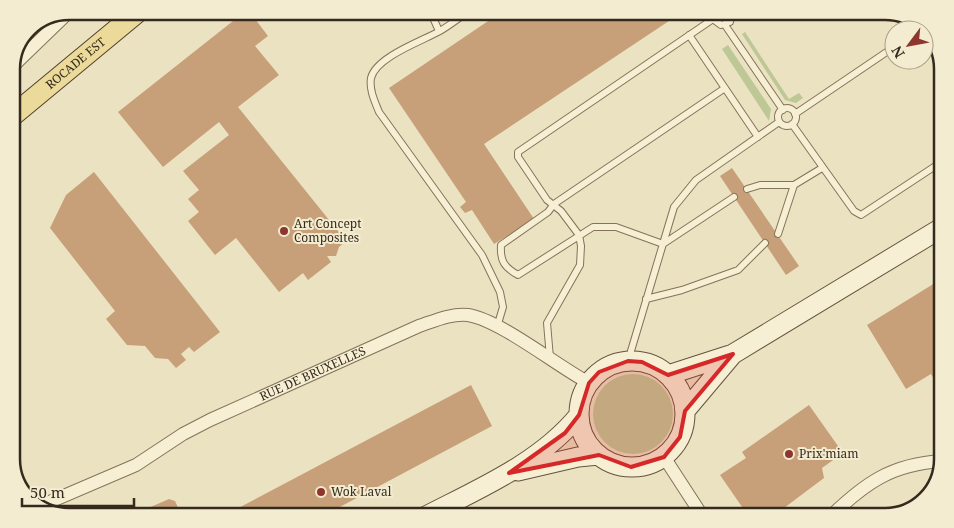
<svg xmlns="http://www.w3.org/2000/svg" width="954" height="528" viewBox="0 0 954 528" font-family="'Noto Serif',serif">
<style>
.green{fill:#bec896}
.building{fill:#c7a079}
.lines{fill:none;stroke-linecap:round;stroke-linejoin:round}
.lane-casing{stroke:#83735a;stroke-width:8}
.street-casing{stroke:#83735a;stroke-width:14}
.secondary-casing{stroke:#65543d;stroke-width:21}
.primary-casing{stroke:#51412e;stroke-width:22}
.lane{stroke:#f6efd4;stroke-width:6}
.street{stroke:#f6efd4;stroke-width:12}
.secondary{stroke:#f6efd4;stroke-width:19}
.primary{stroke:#ecda9a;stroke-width:20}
.marked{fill:#d62828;fill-opacity:0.2;stroke:#d62828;stroke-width:4;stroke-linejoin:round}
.poi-dot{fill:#8e352e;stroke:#f3ecd0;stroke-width:2}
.labels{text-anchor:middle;stroke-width:4;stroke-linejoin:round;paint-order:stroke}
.street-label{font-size:12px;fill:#342a1d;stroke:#f3ecd0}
.poi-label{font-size:12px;fill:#342a1d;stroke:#f3ecd0;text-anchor:start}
.rim{fill:none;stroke:#342a1d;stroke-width:2.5}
</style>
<rect width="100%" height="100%" fill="#ebe2c1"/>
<path class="green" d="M745 32 789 99 799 93 803 98 796 103 785 100 742 34Z
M728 45 771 109 769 121 722 49Z
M593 414a40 40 0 1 1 80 0a40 40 0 1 1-80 0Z"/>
<path class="building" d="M240 11H249L268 36 255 46 279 75 238 107 346 241 339 247 336 256H327L331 262 308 280 303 273 279 292 236 238 215 255 188 221 199 212 188 199 199 190 183 171 229 135 219 122 163 167 118 112 233 21 231 19Z
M503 11H684L484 144 534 219 494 244 472 210 465 213 460 207 466 202 389 88Z
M732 168 799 266 786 275 720 176Z
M94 172 220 332 194 352 189 347 181 354 186 360 176 368 168 359 155 358 145 346 127 345 106 319 115 311 50 228 66 195Z
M943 278V386L939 388 931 374 906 389 867 325Z
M471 385 492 426 321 517H231L229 513Z
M809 405 843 453 822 468 824 478 772 517H749L720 475 746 458 742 452Z
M169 499 175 501 181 514 185 512 187 517H136L137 513Z"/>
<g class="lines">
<defs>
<path id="lane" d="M430 11 439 31
M469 11C459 18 450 25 440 31 422 41 376 57 371 78 369 90 375 102 379 112L482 255 500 292 503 307 497 327
M713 11V19L721 25 730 22 732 11
M725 25 783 110
M919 30 923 28
M689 35 758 137
M725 88 554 204 548 212 501 245C500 261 504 267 518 275L593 227H616L663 244 734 197
M778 117a9 9 0 1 1 18 0a9 9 0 1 1-18 0Z
M795 114 894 47
M792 124 854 211 861 215 943 161
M747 189 760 185H794
M778 234 794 185 822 168
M646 299 682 290 738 270 765 243
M550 358 547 323 580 265 581 246 579 235 561 211 547 200 518 157V152L713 19
M628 361 674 207 696 180 779 122"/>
<g id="street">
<path d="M11 68 70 11"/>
<path d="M664 457 703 517"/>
<path id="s1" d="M38 507 136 465 183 434 210 420 419 326C434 321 452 313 468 315 500 320 557 366 589 383"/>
<path d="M830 517C865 483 892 464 942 461"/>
</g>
<path id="secondary" d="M579 414a53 53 0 1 1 106 0a53 53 0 1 1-106 0Z
M668 375 733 354 943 227
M685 411 733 354
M518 471 578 457 599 455
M424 517C478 489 540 463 579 415"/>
<g id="primary">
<path id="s2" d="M11 117 139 11"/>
</g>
</defs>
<use href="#lane" class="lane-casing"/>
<use href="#street" class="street-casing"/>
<use href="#secondary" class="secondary-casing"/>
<use href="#primary" class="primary-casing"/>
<use href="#lane" class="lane"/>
<use href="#street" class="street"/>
<use href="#secondary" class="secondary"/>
<use href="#primary" class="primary"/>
</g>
<path class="marked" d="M733 354 685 411 680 437 664 457 631 467 599 455 509 473 565 433 579 415 589 383 599 372 628 361 642 362 668 375Z"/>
<g class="poi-dot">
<circle cx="284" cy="231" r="5"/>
<circle cx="789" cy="454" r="5"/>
<circle cx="321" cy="492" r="5"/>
</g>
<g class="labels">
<g class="street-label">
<text dy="4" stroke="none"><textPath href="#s2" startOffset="84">ROCADE EST</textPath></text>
<text dy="4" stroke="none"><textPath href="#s1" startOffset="306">RUE DE BRUXELLES</textPath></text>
</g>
<g class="poi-label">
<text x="294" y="228">Art Concept<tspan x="294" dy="14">Composites</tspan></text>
<text x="799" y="458">Prix'miam</text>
<text x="331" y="496">Wok Laval</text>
</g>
</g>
<path d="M0 0H954V528H0ZM69 20H885A49 49 0 0 1 934 69V459A49 49 0 0 1 885 508H69A49 49 0 0 1 20 459V69A49 49 0 0 1 69 20Z" fill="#f3ecd0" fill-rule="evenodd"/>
<path class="rim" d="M69 20H885A49 49 0 0 1 934 69V459A49 49 0 0 1 885 508H69A49 49 0 0 1 20 459V69A49 49 0 0 1 69 20Z"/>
<g transform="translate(909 45) rotate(238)"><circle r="24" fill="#f3ecd0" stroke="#a79e88"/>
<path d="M0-4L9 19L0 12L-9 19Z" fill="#8e352e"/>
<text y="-8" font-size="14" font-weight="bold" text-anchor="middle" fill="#342a1d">N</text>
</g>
<path d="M22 498v8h112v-8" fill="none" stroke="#342a1d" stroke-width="2.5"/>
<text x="30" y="498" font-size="15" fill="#342a1d" stroke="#f3ecd0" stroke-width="4" paint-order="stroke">50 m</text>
</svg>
